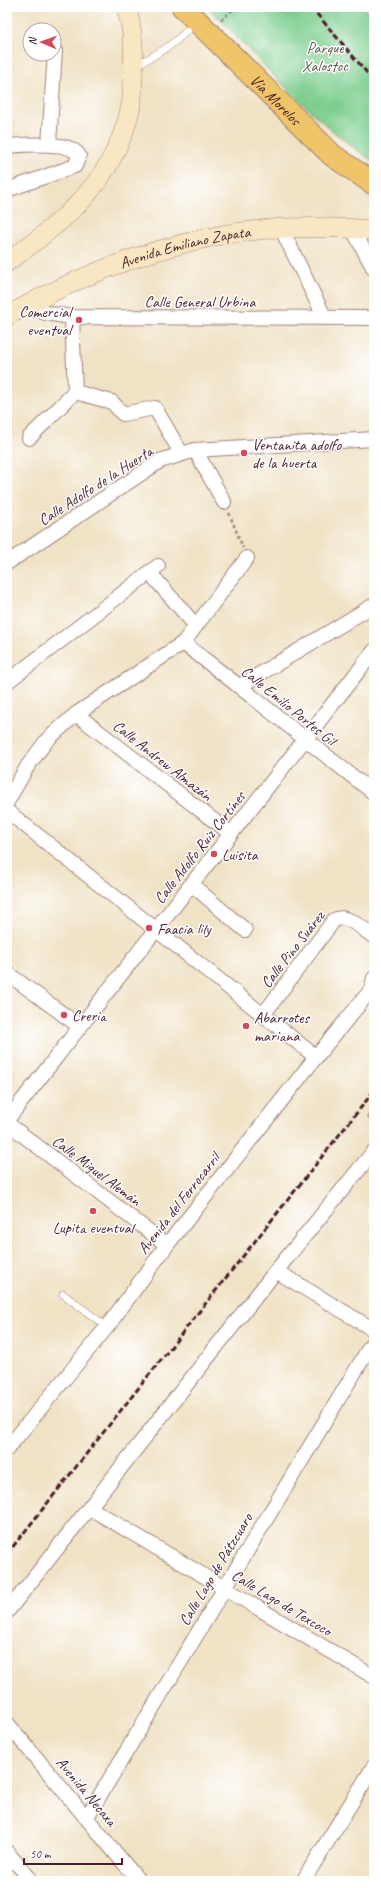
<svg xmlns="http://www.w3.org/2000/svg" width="381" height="1888" viewBox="0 0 381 1888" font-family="Caveat,sans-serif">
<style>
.green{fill:#7dce8e;stroke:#64765c}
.building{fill:#cb9992}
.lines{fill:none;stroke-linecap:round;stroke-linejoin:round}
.lane-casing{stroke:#9d8078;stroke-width:8}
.street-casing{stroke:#9d8078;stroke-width:16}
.secondary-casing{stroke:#9d8078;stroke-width:20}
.primary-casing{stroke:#9d8078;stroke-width:24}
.path{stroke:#9d8078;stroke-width:2.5;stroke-dasharray:3 3;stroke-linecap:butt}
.lane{stroke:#fff;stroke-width:7}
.street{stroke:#fff;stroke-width:14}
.secondary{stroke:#f9e7c3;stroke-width:19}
.primary{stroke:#f0c469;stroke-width:22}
.rail{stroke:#4a1f2b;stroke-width:3;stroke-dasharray:6 3;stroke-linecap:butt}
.poi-dot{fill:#d1495b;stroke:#fff;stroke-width:1.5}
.labels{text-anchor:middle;stroke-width:3;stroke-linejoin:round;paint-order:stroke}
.park-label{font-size:16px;fill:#5c5c4e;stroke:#fff}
.street-label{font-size:16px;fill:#4a1f2b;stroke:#fff}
.poi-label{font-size:16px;fill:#4a1f2b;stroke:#fff;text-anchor:start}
</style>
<rect width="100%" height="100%" fill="#fff"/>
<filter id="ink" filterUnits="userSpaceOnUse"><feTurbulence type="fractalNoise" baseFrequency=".025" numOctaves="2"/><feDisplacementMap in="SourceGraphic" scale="8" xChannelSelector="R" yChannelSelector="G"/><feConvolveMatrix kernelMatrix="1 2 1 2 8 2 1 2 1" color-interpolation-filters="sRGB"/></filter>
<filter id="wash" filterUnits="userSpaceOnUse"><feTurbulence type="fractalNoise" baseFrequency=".012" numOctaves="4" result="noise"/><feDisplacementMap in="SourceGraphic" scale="16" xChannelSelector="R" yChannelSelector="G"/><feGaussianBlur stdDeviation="0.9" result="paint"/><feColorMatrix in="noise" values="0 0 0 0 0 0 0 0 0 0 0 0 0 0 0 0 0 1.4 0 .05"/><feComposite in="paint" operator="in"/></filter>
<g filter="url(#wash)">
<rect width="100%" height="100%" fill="#f0e2c5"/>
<path class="green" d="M208 7H360L374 15V162C311 120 261 61 208 7Z"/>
<g id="blocks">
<path class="building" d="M371 1111 374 1114 371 1120 367 1116Z"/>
</g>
</g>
<g filter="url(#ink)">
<use href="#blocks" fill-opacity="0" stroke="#9d8078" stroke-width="1"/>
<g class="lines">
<defs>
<path id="lane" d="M135 65C159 55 177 42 195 23
M63 1294 107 1327"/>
<path id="street" d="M49 145 55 50
M7 146C23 145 71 140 79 156L75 166 7 190
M281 228 325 318
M352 228 374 269
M28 304 45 313 72 317 374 318
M72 317 75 392
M75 392 112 402 123 414 155 408 181 453
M29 438 75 392
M195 450 224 502
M7 563 160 461 195 450 374 439
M149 572 196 626
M183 643C248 692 310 744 374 793
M7 682 158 566
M240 686 374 605
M76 714 230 833
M7 802 27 767 47 740 76 714 183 643 247 558
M7 811 316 1057
M191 884 245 930
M7 973 79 1026
M263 1015 334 920C347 913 364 930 374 937
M7 1120 374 651
M7 1123 167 1245
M276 1271 374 1330
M7 1449 107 1327 167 1245 316 1057 371 990 374 978
M90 1508 374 1677
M7 1612 276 1271 374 1151
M7 1723 139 1881
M87 1817 374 1340
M7 1852 32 1881
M303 1881 374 1766"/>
<g id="secondary">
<path d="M7 262C65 221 113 182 130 110 133 100 132 89 133 79 134 55 134 31 126 7"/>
<path id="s1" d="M7 316C74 278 146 249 222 235 272 226 324 226 374 230"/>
</g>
<g id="primary">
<path id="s2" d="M183 7 332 155 374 184"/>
</g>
</defs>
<use href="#lane" class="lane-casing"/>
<use href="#street" class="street-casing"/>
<use href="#secondary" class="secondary-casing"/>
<use href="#primary" class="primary-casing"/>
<path class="path" d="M221 20 236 7
M229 513 243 548"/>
<use href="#lane" class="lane"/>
<use href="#street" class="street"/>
<use href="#secondary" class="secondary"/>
<use href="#primary" class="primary"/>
<path class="rail" d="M311 7 374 81
M7 1554 374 1091"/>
</g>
</g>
<g class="poi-dot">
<circle cx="79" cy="320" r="4"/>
<circle cx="244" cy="453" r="4"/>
<circle cx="214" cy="854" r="4"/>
<circle cx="149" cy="928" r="4"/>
<circle cx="64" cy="1015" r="4"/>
<circle cx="246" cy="1026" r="4"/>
<circle cx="93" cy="1211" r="4"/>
</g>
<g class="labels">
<g class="park-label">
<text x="325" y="53">Parque<tspan x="325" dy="18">Xalostoc</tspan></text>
</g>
<g class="street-label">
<text dy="6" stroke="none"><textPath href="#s2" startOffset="131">Vía Morelos</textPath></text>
<text dy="6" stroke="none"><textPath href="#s1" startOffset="192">Avenida Emiliano Zapata</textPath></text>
<text x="200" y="307">Calle General Urbina</text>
<text transform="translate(95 485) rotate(-33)" y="6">Calle Adolfo de la Huerta</text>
<text transform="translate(289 705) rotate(39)" y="6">Calle Emilio Portes Gil</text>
<text transform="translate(163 760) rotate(38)" y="6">Calle Andrew Almazán</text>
<text transform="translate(199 847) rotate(-52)" y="6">Calle Adolfo Ruiz Cortínes</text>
<text transform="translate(292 949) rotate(-52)" y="6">Calle Pino Suárez</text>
<text transform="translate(97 1170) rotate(37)" y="6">Calle Miguel Alemán</text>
<text transform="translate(178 1203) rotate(-52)" y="6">Avenida del Ferrocarril</text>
<text transform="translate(215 1569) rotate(-59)" y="6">Calle Lago de Pátzcuaro</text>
<text transform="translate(282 1602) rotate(31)" y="6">Calle Lago de Texcoco</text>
<text transform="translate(87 1791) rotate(50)" y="6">Avenida Necaxa</text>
</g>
<g class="poi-label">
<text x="71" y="317" text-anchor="end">Comercial<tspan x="71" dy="18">eventual</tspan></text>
<text x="252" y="450">Ventanita adolfo<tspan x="252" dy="18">de la huerta</tspan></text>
<text x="222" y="860">Luisita</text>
<text x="157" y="934">Faacia lily</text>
<text x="72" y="1021">Creria</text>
<text x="254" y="1023">Abarrotes<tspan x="254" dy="18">mariana</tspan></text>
<text x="93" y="1233" text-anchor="middle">Lupita eventual</text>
</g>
</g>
<rect width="381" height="1888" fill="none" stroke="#fff" stroke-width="24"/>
<g transform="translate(42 42) rotate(272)"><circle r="19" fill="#ffffff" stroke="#b7a5aa"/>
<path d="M0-3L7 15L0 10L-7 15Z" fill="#d1495b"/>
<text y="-6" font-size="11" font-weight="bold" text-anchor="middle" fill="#4a1f2b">N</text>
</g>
<path d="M24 1858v6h98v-6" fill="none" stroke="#4a1f2b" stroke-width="2"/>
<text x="30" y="1858" font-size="12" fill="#4a1f2b" stroke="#ffffff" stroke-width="3" paint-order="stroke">50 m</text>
</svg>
